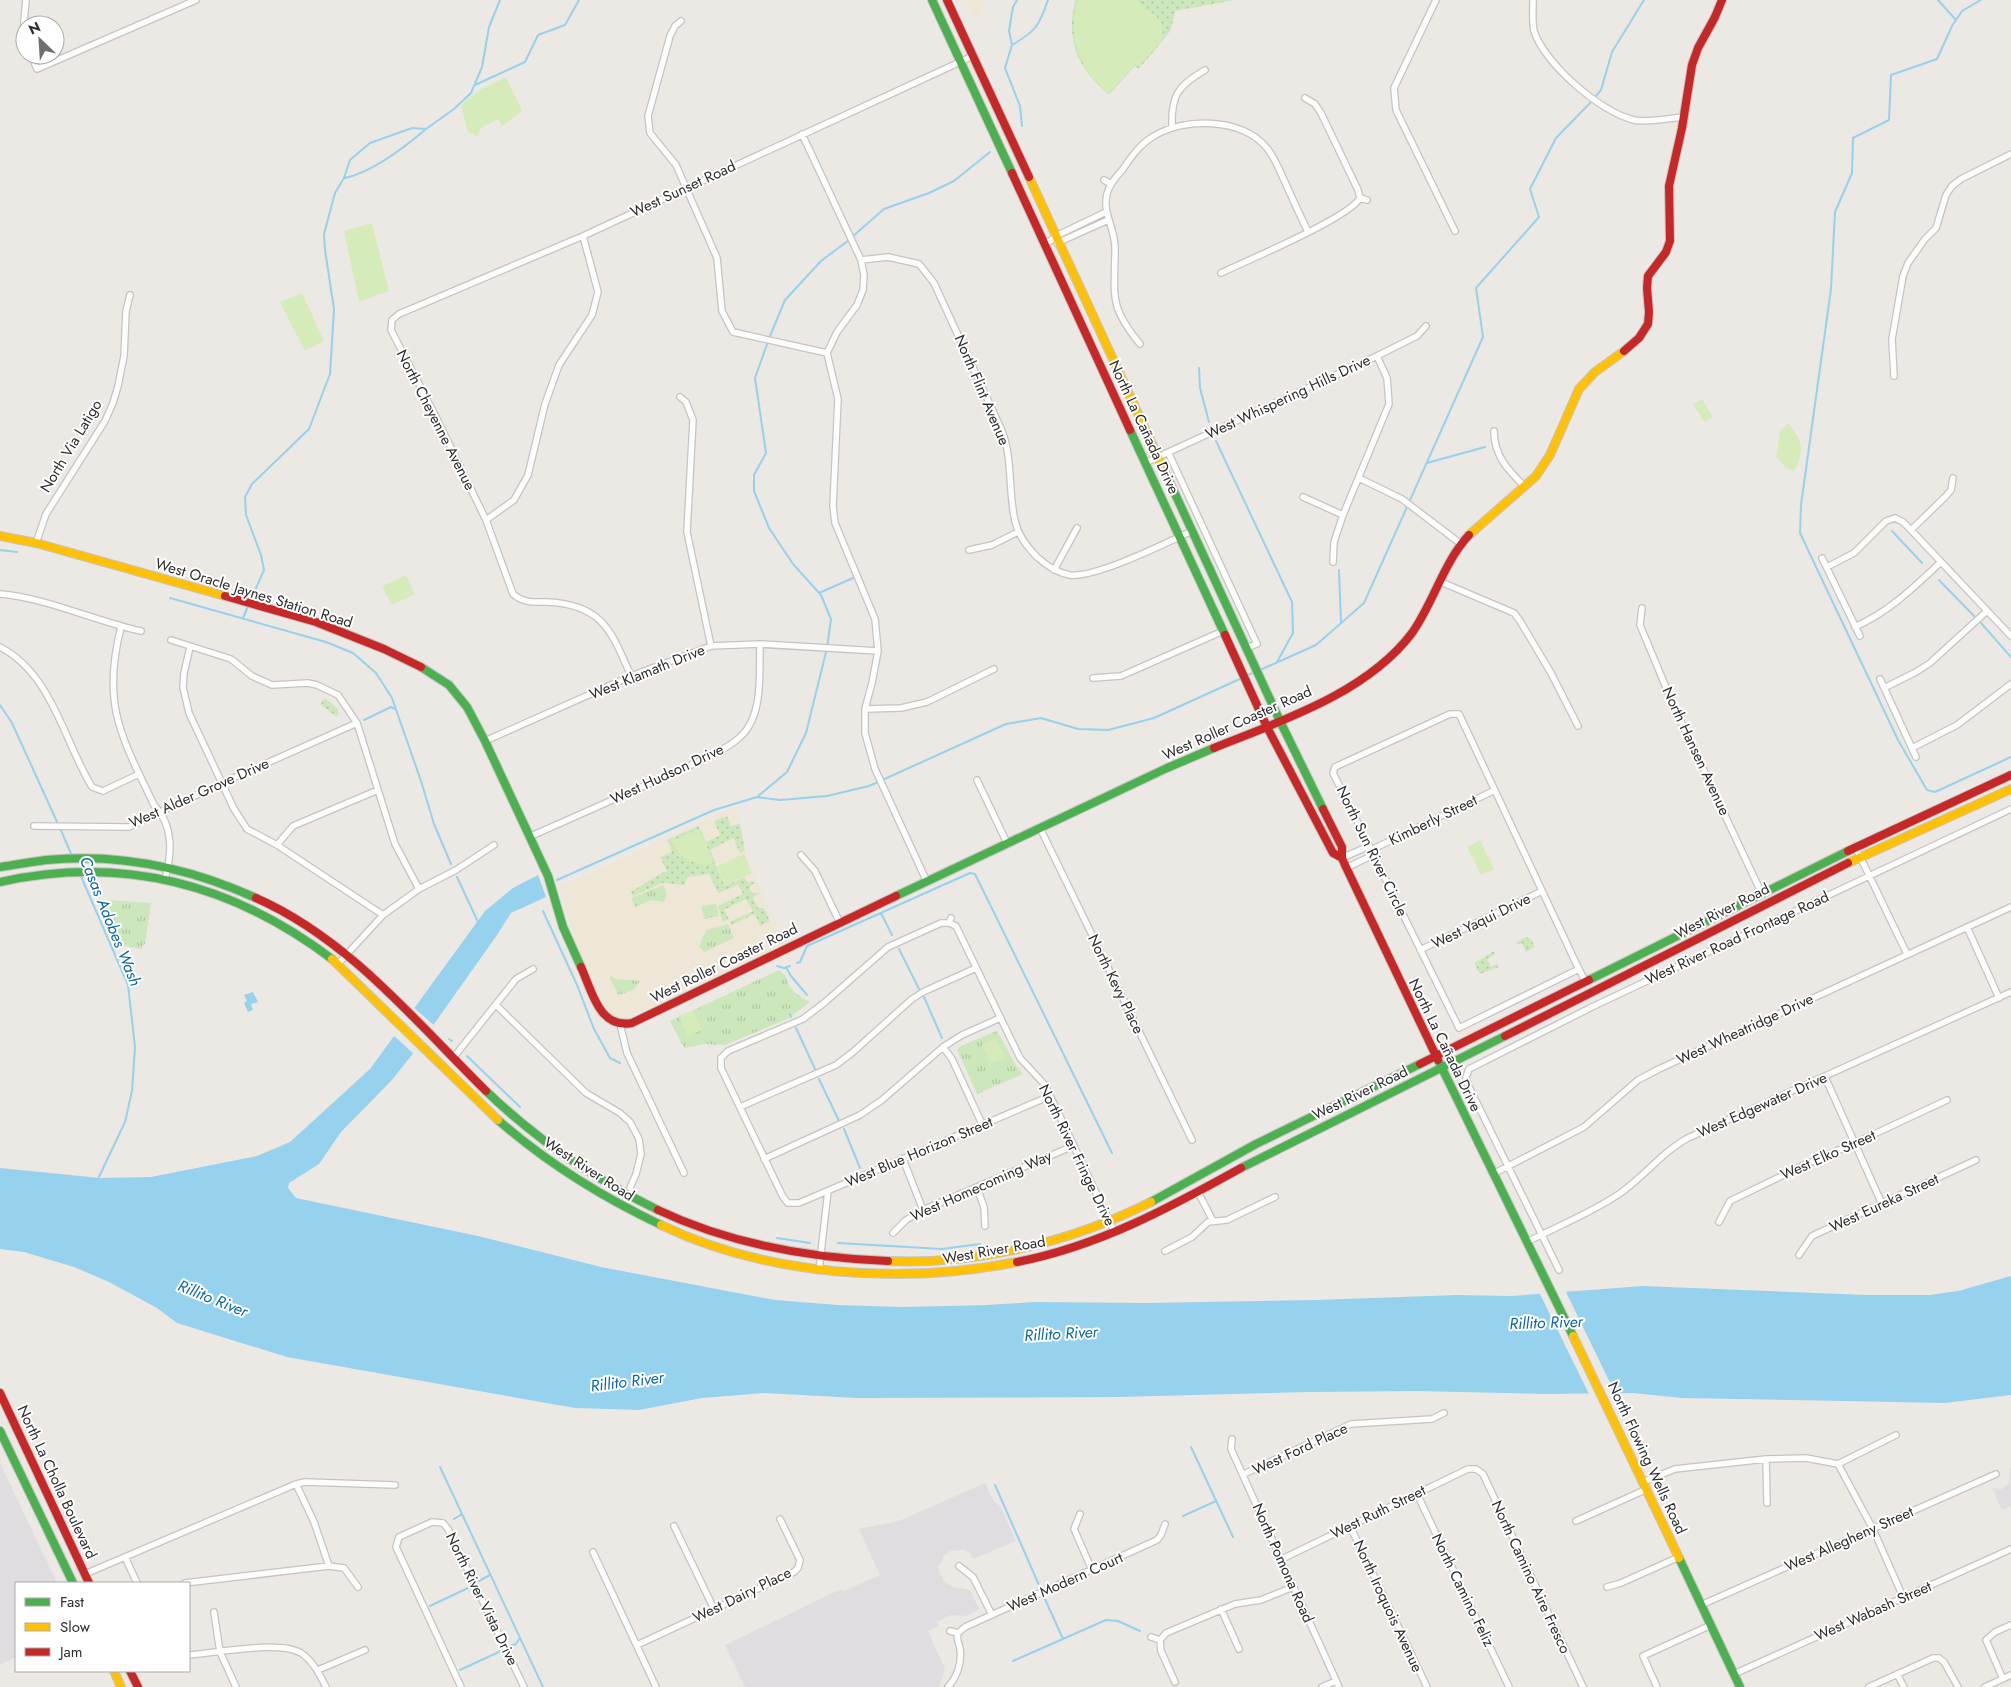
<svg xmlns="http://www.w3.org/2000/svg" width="2011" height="1687" viewBox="0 0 2011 1687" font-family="Jost,sans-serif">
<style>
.industrial{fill:#dfdddf}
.education{fill:#eee7d8}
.grass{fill:url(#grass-dots)}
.park{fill:url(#park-tufts)}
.pitch{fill:#d6ebba}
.water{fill:#96d2ee}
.pier{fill:#ece8e4}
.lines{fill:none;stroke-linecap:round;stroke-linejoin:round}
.stream{stroke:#96d2ee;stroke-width:2}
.street-casing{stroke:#c5c4c4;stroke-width:8}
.fast-casing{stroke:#c5c4c4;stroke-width:10}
.slow-casing{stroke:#c5c4c4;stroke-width:10}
.jam-casing{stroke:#c5c4c4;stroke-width:10}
.street{stroke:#fcfcfb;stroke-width:5.5}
.fast{stroke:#4caf50;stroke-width:8}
.slow{stroke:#ffc107;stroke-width:8}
.jam{stroke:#c62828;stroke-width:8}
.labels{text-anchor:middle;stroke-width:4;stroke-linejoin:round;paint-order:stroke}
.street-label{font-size:15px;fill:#2d2d2d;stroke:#fff}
.water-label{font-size:16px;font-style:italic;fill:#0a67a4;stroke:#fff}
</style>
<defs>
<pattern id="grass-dots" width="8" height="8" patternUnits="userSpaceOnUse" patternTransform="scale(1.25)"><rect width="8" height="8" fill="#cce7bc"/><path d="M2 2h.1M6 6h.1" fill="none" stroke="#b0c6a2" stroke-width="1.8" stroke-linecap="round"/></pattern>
<pattern id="park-tufts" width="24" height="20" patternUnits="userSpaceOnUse" patternTransform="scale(1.25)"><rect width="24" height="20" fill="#cce7bc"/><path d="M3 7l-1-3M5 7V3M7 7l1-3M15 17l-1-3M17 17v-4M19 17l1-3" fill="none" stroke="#b0c6a2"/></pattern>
</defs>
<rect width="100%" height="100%" fill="#ece8e4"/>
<path class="industrial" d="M0 1463 57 1583H16V1657L0 1665Z
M2011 1468V1506L2002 1510 1992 1488 2002 1489 2007 1485 2010 1479 2009 1469Z
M985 1483 993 1500 1000 1506 1016 1541 973 1559 970 1553 964 1550 950 1551 944 1555 940 1565 937 1566 944 1582 953 1587 970 1590 979 1609 966 1616 951 1615 937 1622 939 1626 928 1631 945 1669 939 1687H745L725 1645 841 1589 842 1592 880 1575 859 1529 899 1521Z"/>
<path class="education" d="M966 0H985L976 23Z
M736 806 747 859 786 945 635 1015 619 1020 610 1018 576 945 559 887Z"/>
<path class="grass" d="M1075 0H1235L1175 11 1171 30 1139 69 1135 66 1109 95C1077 67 1066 43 1075 0Z
M325 698 339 710 337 717 320 704Z
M727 816 731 826 740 824 745 850 740 853 733 838 710 850 716 863 715 864 725 886 745 877 747 882H755L749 888 752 893H760L753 898 758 908H764L770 921 760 926 755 914 731 925 730 922 753 911 746 899 724 910 729 919 723 922 718 906 743 894 738 885 718 893 709 874 687 877 685 885 662 883 633 896 631 891C644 885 653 877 667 871L660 857 672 852 667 840 699 826 706 842 720 835 714 821Z
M1526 937 1531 939 1535 947 1526 952 1522 943 1518 945 1516 942Z
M1494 951 1495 955 1487 959 1491 967 1497 964 1499 967 1480 974 1474 963Z"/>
<path class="park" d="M663 885 667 894 664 902 651 900 635 907 631 898Z
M110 900 151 903 145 944 142 946V949L120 945 103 904Z
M716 904 719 916 704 919 701 906Z
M728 924 734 938 704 952 699 947 706 930Z
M779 970 786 976C787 989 800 997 810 1002L789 1018 725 1045 705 1044 684 1048 670 1021Z
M611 976 616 979 640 981 634 990 619 995 617 993 610 978Z
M996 1031 1000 1036 1015 1064 1023 1074 977 1094 957 1050 959 1047Z"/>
<path class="pitch" d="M1078 0H1137L1161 21 1163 38 1139 67 1135 64 1109 93C1079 70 1067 36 1078 0Z
M506 77 522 111 502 126 498 119 481 128 478 137 468 132 461 105 481 89Z
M372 223 389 291 359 302 344 231Z
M302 293 324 341 305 351 280 302Z
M1702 399 1713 417 1704 422 1693 404Z
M1788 423C1802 439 1806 451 1794 471L1786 468 1776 457 1780 431Z
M406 575 415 594 392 605 382 586Z
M697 830 700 831 714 863C695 868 680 858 671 841Z
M1480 840 1494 869 1481 875 1467 847Z
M744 854 752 873 725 885 717 866Z
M693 1010 702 1030 687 1036 679 1016Z
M996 1038 1005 1058 990 1064 982 1044Z"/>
<path class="water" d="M538 875 546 897 511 913 497 935 415 1051 392 1080 341 1132 319 1164 289 1183 288 1188 296 1198 478 1236 601 1267 775 1300 838 1305 903 1307 987 1305 1035 1302 1148 1303 1316 1300 1458 1295 1512 1296 1643 1286 1866 1295H1930L1958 1291 2011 1276V1395L1945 1403 1682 1398 1633 1393 1545 1394 1417 1391 1309 1392 1117 1397 857 1398 764 1393 702 1398 639 1410 575 1408 287 1357 177 1323 157 1308 109 1282 74 1267 24 1252 0 1249V1168L100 1178 151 1177 257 1156 290 1142 370 1069 485 911 513 888Z
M253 992 258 1002 251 1004 253 1010 248 1012 244 1003 247 1001 244 995Z"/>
<path class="pier" d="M413 1007 435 1026 414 1054 393 1035Z
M1565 1290 1616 1395 1590 1396 1539 1292Z"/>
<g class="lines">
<path class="stream" d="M1017 0 1013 7 1009 31 1012 45 1005 68 1020 106 1022 126
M1938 0 1956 20
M1981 0 1962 11 1952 26 1937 59 1891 75 1889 120 1853 138 1852 173 1835 212 1831 289 1801 505 1800 533 1898 740 1927 790 1935 792 2011 757
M1012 45C1036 31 1039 26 1048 0
M475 85 525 62 538 35 565 25 579 0
M1595 97 1601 90 1612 52 1644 0
M345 178C372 172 405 147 426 129
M852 237 884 209 929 193 954 181 990 152
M1199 368 1200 388 1209 422
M1216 441 1292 602 1293 633 1277 662
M1427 463 1485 447
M1892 531 1922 563
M0 550 17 552
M1339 570 1341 623
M1939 580 1974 616
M819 593 853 578
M170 598 326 642 353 653 376 673 392 698 421 781 434 824 451 864
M250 602 264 570 261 555 246 515 245 497 252 484 309 429 330 374 334 309 325 250 324 234 335 193 344 178 350 160 370 143 412 128 426 129 454 109 471 93 482 67 489 27 500 0
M243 618 248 606
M1981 623 2011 657
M1260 670 1316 645 1364 603 1483 337 1476 288 1539 217 1530 189 1556 138 1592 101
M1246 676 1255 672
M0 705 12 723 58 824
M364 720 391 707 395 709
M757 797 780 800 827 796 869 786 1006 724 1041 718 1078 729 1108 730 1154 718 1242 678
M60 828 72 856
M80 874 128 985 135 1047 132 1091 125 1122 98 1179
M457 877 478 922
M557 880 714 810 757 797 787 772 806 733 827 648 831 619 821 595 793 564 769 528 754 491V475L766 453 755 378 770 336 785 300 821 261 849 240
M543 911 577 985 594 1029 610 1058 620 1063
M881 913 892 935
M899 949 919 989
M797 963 800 962 807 946 970 873 975 874 1112 1153
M777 966 784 968 790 966
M786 967 791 976 807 995
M924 997 942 1038
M790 1014 791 1017
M796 1028 815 1069
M449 1039 452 1041
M467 1056 520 1107
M819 1079 839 1121
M844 1129 860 1168
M777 1238 810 1243
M838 1243 942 1249 980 1244
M1191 1447 1233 1537
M440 1467 543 1687
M995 1485 1039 1585
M1183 1516 1216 1501
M454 1519 462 1514
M479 1581 490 1575
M1045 1599 1063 1639
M430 1606 470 1587
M510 1646 516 1644 519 1639
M1013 1661 1106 1620 1118 1621 1140 1631
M460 1670 501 1651"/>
<defs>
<path id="street" d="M1436 0 1394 88 1396 110 1455 231
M1533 0C1533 10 1532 21 1534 31 1545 64 1600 112 1634 120 1647 123 1670 118 1684 117
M681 21 675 26 670 36 648 116 650 133 676 165 717 258 722 311 733 332 827 353
M25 38 23 32 26 0
M31 55 37 69 196 0
M1172 128C1171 96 1177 86 1205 70
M802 134 861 260 888 257 915 263 919 264 934 283 1002 431C1013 460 1008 491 1015 521 1018 535 1027 547 1037 557 1047 566 1057 573 1070 575 1096 578 1166 543 1192 531
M1104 180 1111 184
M1360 198 1367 200
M1057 243 1108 220
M1045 245 1056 236 1106 212
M861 260 864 275 863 290 857 305 837 332 827 353 838 399 833 506 835 523 875 619 878 651 872 683 865 709V733L875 769 927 882
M1221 273C1246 261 1349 218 1360 198L1358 190 1321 113 1315 104 1305 98
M1140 344C1108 305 1115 296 1115 249 1116 230 1102 214 1107 194 1109 184 1117 176 1123 169 1132 156 1140 144 1154 136 1185 117 1241 118 1266 147 1274 156 1279 169 1284 180 1292 198 1300 215 1308 232
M1894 376 1892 339 1903 276 1908 263 1925 239 1936 228 1946 195 1952 186 1961 179 2011 154
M680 397 686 402 693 420 687 532 711 646
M1494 431C1494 456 1508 470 1525 487
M1168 452 1257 644 1246 648
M1145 463 1377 356 1417 336 1426 326
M1359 478 1402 499 1461 544
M1303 497 1343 515
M1895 518 1903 522 1911 530 2011 636
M486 520 514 500 528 475 545 404 559 365 592 315 598 292 583 236
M1911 530 1946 496 1951 490 1953 478
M36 543 46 514 105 421 113 403 118 386 124 356 126 311 130 295
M969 550 992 545 1018 532
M1822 558 1860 636
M1333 562 1334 542 1343 515 1389 404 1387 378 1377 356
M1827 567 1854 553 1886 521 1895 518
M1054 570 1077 528
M1441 582 1514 613 1520 621 1551 673 1578 726
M0 594C48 598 94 621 141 631
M1642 608 1640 625 1675 709 1761 892
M121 627C101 705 122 738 154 805 174 826 172 853 165 879
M1855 627C1890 611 1913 588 1941 562
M171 640 231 659 252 676 272 685 308 683 317 685 338 695 357 723 395 844 419 889
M0 647C52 674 64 741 92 787L103 791 139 774
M190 647 184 673 183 687 189 713 234 809 247 829 277 845 383 915
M631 676C611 630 602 604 546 602 533 602 523 603 513 594L486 520 435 415 391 330 392 320 399 314 583 236 973 56
M1093 678 1121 676 1223 631
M1880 679 1916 757
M1884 688 1916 672 1930 663 1987 611
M865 709 901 708 927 702 994 669
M485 741 631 676 711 646 760 644 878 651
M1912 748 1957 725 2011 684
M977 780 1007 843
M34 826 129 827 222 783 357 723
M1040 828 1192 1140
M529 837 707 758C718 752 731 746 740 737 764 716 759 672 760 644
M277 845 293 826 378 790
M1855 846 1907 954
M1371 850 1495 790
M801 855 815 871 840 923
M1342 858 1369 846
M1346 868 1373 855
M949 923 956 926 1020 1058 1045 1085 1115 1233
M1967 927 1999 998
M1420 950 1542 891
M338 964 383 915 419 889 456 870 494 845
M1579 969 1459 1028 1346 799 1333 773 1335 767 1450 714H1459L1575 961 1585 981
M496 1005 586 1093 620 1113 630 1122 639 1139 641 1154 636 1174 627 1195
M620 1024 627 1053 684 1173
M943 1047 952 1059 982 1124
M453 1058 516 979 533 969
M721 1058 728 1051 803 1019 824 1003 888 947 941 923H949L951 918
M721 1058V1068L783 1197 788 1203
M1825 1077 1882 1204
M740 1107 836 1065 853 1052 912 999 923 992 976 968
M764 1159 860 1115 882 1100 943 1047 962 1035 1000 1018
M903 1159 923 1210
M1493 1174 1584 1127 1638 1080 1659 1069 2011 907
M977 1188 984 1207 985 1226
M1198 1192 1213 1221
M788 1203H799L1050 1096
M1719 1222 1730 1201 1802 1166 1855 1143 1947 1100
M893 1233 906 1220 923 1210 1073 1146
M1527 1242C1558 1226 1591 1213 1619 1194 1644 1177 1662 1152 1688 1138L2011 992
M1165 1251 1192 1237 1208 1222 1227 1220 1275 1197
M1799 1255 1812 1236 1976 1160
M819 1270 828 1191
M1559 1270 1468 1085 1466 1077 1469 1069 1594 1006 2011 809
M1232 1439 1231 1449 1339 1687
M1766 1459 1767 1503
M1838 1464 1873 1529 1903 1597
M1244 1474 1351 1424 1432 1419 1444 1413
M1643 1482 1675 1469 1766 1459 1806 1458 1838 1464 1896 1435
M296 1484 314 1522 329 1566
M1417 1494 1509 1687
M1080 1514 1074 1529 1092 1570
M1576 1521 1647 1489
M674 1526 714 1609
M1350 1526 1427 1687
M593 1552 656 1687
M125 1557 137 1583
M1282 1559 1468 1469H1476L1483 1474 1583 1687
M959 1566 973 1577 992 1615
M85 1574 296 1484 305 1482 395 1485
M185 1583 329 1566 344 1568 358 1587
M1607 1587 1621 1583 1679 1557
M1701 1605 1996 1474
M1221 1609 1239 1649
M214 1612 220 1652 236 1687
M950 1631 958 1633
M958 1633 965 1627 1157 1540 1161 1535 1165 1524
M1151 1637 1160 1640
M1160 1640 1166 1633 1235 1604 1261 1600 1293 1587
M1160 1640 1161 1651 1175 1682
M637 1645 794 1572 798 1568 800 1560 780 1519
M189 1655C215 1653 279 1640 301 1653 313 1661 320 1675 326 1687
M318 1670 365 1650
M1734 1674 2011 1549
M1897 1674 1904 1687
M2003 1679 1986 1640 1995 1632 2011 1625
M461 1687 396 1547 399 1537 432 1522 443 1523 448 1529 524 1687
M948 1687C957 1677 962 1663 960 1649 959 1643 956 1639 958 1633
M1322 1687 1336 1681
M1657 1687 1643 1656 1711 1625
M1869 1687 1933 1658H1939L1944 1662 1958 1687
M1985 1687 2011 1675"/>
<path id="fast" d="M932 0 1012 173
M1130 430 1225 635
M1164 470 1280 721 1323 809
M421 667 449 685 467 707 485 741 548 876 563 927 581 967
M0 867C15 865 30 862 46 860 118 853 190 868 256 898
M0 882C122 855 233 884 332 959
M896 896 1167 768 1214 748
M1589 980 1848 851
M1438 1060 1573 1336
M486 1091C537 1140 594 1179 658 1210
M498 1120C547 1163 602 1197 661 1225
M1241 1168 1505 1036
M1151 1202 1256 1144 1420 1064
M0 1431 73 1583
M1679 1558 1740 1687"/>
<path id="slow" d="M1029 177 1164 470
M1469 535 1536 476 1550 455 1579 389 1595 372 1624 351
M0 536 36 543 225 596
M1848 863 2011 789
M332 959 498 1120
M661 1225C767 1276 902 1285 1017 1262
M888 1261C978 1265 1071 1242 1151 1202
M1573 1336 1679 1558
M114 1671 121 1687"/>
<path id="jam" d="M947 0 1029 177
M1012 173 1130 430
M1624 351 1639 338 1648 324 1649 312 1647 288 1648 276 1666 252 1670 241 1669 186 1682 128 1692 65 1698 48 1715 17 1722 0
M225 596 316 622 384 649 421 667
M1225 635 1267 727 1333 853 1342 858
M1214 748C1281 721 1367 693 1412 633 1434 602 1443 563 1469 535
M1323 809 1342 847V858L1345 865 1438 1060
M1848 851 2011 775
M256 898C349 939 415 1021 486 1091
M581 967C592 991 599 1029 632 1023L896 896
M1505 1036 1848 863
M1420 1064 1589 980
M658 1210C730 1244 810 1258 888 1261
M1017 1262C1099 1246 1169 1208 1241 1168
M0 1393 89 1583
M130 1671 138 1687"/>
</defs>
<use href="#street" class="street-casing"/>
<use href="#fast" class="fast-casing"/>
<use href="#slow" class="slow-casing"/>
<use href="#jam" class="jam-casing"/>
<use href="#street" class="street"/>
<use href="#fast" class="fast"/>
<use href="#slow" class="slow"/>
<use href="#jam" class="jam"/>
</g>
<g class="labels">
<g class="street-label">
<text transform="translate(683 189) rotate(-25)" y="5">West Sunset Road</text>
<text transform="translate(982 390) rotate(67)" y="5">North Flint Avenue</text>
<text transform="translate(1288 397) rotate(-25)" y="5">West Whispering Hills Drive</text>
<text transform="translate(436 420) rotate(63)" y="5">North Cheyenne Avenue</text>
<text transform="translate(1144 427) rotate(65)" y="5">North La Cañada Drive</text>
<text transform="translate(71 446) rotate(-59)" y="5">North Via Latigo</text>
<text transform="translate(254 593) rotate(17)" y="5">West Oracle Jaynes Station Road</text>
<text transform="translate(647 672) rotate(-22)" y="5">West Klamath Drive</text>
<text transform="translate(1237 723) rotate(-24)" y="5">West Roller Coaster Road</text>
<text transform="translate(1696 751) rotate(65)" y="5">North Hansen Avenue</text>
<text transform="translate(667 774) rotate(-25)" y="5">West Hudson Drive</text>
<text transform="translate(199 793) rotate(-24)" y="5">West Alder Grove Drive</text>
<text transform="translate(1433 820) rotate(-26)" y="5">Kimberly Street</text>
<text transform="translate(1372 851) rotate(64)" y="5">North Sun River Circle</text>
<text transform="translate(1722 911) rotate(-27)" y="5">West River Road</text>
<text transform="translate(1481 921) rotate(-26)" y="5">West Yaqui Drive</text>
<text transform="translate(1737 938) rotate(-25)" y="5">West River Road Frontage Road</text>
<text transform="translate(724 963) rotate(-26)" y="5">West Roller Coaster Road</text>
<text transform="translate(1116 984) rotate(64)" y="5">North Kevy Place</text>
<text transform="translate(1745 1029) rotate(-25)" y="5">West Wheatridge Drive</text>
<text transform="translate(1445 1045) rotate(64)" y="5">North La Cañada Drive</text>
<text transform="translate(1360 1093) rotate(-26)" y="5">West River Road</text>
<text transform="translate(1762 1105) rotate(-24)" y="5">West Edgewater Drive</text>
<text transform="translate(919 1152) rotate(-23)" y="5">West Blue Horizon Street</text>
<text transform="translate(1077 1155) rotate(64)" y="5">North River Fringe Drive</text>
<text transform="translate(1828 1155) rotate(-24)" y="5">West Elko Street</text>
<text transform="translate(589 1169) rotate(33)" y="5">West River Road</text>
<text transform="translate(981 1186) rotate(-24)" y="5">West Homecoming Way</text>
<text transform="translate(1884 1203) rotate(-25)" y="5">West Eureka Street</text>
<text transform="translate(994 1250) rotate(-10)" y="5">West River Road</text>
<text transform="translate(1300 1449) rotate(-25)" y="5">West Ford Place</text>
<text transform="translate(1647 1458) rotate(65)" y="5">North Flowing Wells Road</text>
<text transform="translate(57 1482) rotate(65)" y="5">North La Cholla Boulevard</text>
<text transform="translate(1378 1512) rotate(-26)" y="5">West Ruth Street</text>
<text transform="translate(1849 1539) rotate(-24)" y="5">West Allegheny Street</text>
<text transform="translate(1283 1563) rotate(66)" y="5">North Pomona Road</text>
<text transform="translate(1531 1577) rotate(65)" y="5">North Camino Aire Fresco</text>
<text transform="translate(1065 1582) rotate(-24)" y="5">West Modern Court</text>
<text transform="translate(1463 1590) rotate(64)" y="5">North Camino Feliz</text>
<text transform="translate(742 1595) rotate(-26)" y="5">West Dairy Place</text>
<text transform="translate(482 1599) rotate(64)" y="5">North River Vista Drive</text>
<text transform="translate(1388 1606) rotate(65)" y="5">North Iroquois Avenue</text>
<text transform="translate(1873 1611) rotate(-24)" y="5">West Wabash Street</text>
</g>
<g class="water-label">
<text transform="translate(111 921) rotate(68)" y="6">Casas Adobes Wash</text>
<text transform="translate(213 1298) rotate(22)" y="6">Rillito River</text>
<text transform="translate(1546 1322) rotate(-2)" y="6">Rillito River</text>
<text transform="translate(1061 1333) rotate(-3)" y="6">Rillito River</text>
<text transform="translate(627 1381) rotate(-7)" y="6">Rillito River</text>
</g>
</g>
<rect x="15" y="1582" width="175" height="90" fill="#ffffff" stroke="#ababab"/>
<rect x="25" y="1598" width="25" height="8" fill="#4caf50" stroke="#ababab"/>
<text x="60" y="1607" font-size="15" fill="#2d2d2d">Fast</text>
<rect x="25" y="1623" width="25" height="8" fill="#ffc107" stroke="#ababab"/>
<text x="60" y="1632" font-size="15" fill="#2d2d2d">Slow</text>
<rect x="25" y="1648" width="25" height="8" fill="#c62828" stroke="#ababab"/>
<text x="60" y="1657" font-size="15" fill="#2d2d2d">Jam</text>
<g transform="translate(40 40) rotate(335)"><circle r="24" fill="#ffffff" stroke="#ababab"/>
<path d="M0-4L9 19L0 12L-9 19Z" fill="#706e6d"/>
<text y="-8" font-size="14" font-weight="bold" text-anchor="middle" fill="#2d2d2d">N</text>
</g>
</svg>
